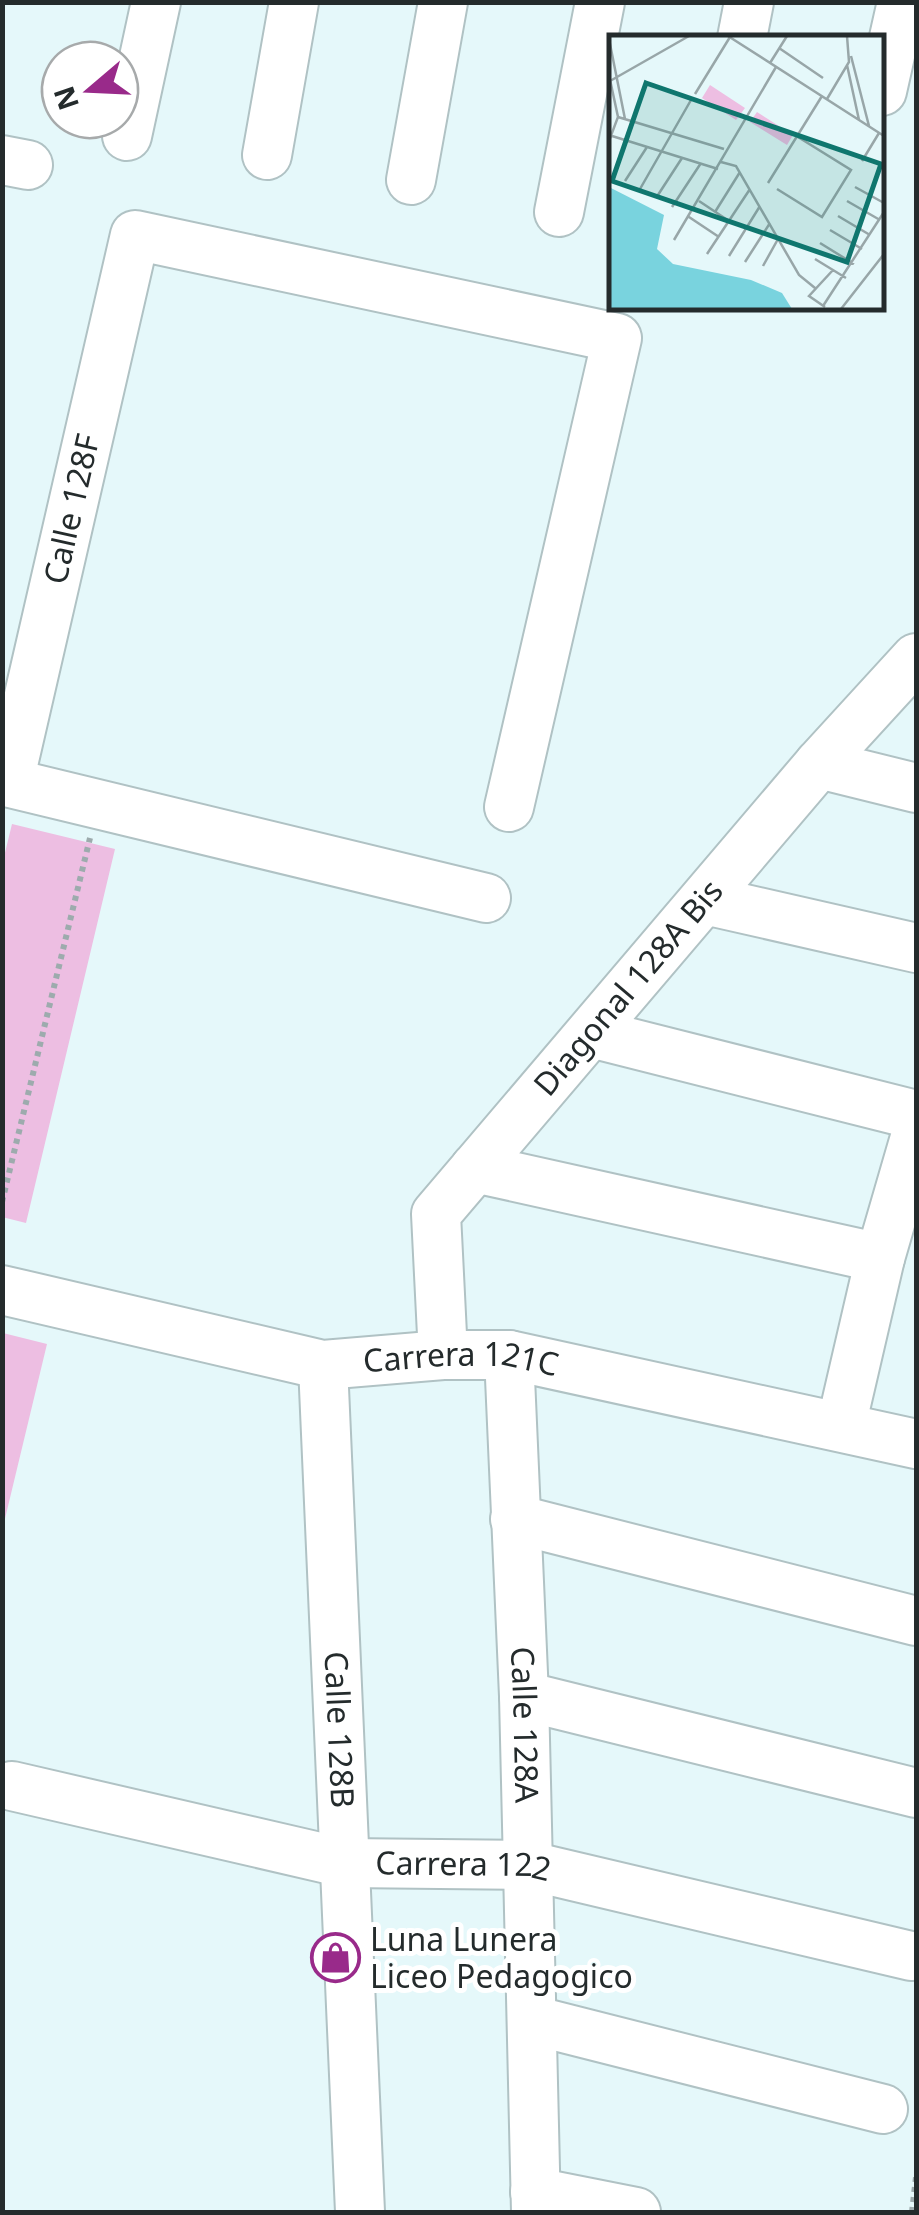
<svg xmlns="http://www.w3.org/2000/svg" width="919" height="2215" viewBox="0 0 919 2215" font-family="'Noto Sans',sans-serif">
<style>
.green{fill:#edbee2}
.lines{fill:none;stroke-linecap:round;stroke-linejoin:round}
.minor-casing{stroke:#b0c2c4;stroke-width:52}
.path{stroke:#9dabad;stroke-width:6;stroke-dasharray:5 5;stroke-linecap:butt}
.minor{stroke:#fff;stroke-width:48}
.labels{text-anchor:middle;stroke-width:10;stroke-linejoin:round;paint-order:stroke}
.street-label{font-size:32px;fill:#242b2c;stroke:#fff}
.poi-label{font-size:32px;fill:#242b2c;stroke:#fff;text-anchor:start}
.inset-road{fill:none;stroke:#98a6a8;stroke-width:2.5}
.view{fill:#0f766e;fill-opacity:0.15;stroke:#0f766e;stroke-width:5}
.inset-edge{fill:none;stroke:#242b2c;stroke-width:5}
</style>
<rect width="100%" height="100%" fill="#e5f8fa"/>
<path class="green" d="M12 824 115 849 26 1223 2 1217V865Z
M3 1333 47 1344 3 1527 2 1333Z"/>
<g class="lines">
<defs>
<g id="minor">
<path d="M742 38 749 2"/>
<path d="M882 91 902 2"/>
<path d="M127 136 156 2"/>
<path d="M267 155 294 2"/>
<path d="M2 160 28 165"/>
<path d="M411 180 443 2"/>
<path d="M559 212 600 2"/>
<path d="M819 764 916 788"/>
<path d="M2 781 486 898"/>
<path id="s1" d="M9 782 135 235 617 338 509 807"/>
<path d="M705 900 916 948"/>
<path d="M591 1033 916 1115"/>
<path d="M475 1168 880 1258"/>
<path id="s2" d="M2 1290 323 1365 443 1355H509L916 1444"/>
<path id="s3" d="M443 1355 436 1214 819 764 916 658"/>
<path id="s4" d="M509 1355 524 1696 536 2212"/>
<path id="s5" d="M323 1365 360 2212"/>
<path d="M841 1426 880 1258 916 1134"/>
<path d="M515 1519 916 1621"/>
<path d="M524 1696 916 1793"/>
<path id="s6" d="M12 1786 345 1863 526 1865 911 1956"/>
<path d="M532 2020 883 2109"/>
<path d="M535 2192 636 2212"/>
</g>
</defs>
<use href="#minor" class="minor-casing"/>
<path class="path" d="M2 1202 90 838
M912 2212 916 2177"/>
<use href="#minor" class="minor"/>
</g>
<defs>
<symbol id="shop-ring" viewBox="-11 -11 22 22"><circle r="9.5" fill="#fff" stroke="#992a8a" stroke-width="1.5"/><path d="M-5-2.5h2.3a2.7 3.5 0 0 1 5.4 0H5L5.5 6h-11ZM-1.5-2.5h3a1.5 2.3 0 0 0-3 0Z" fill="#992a8a"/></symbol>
</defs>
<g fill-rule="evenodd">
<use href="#shop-ring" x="308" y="1930" width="55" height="55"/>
</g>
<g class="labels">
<g class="street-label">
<text dy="11" stroke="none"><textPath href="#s1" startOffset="280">Calle 128F</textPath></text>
<text dy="11" stroke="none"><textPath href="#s3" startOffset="438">Diagonal 128A Bis</textPath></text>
<text dy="11" stroke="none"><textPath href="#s2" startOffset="468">Carrera 121C</textPath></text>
<text dy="11" stroke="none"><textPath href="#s4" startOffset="370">Calle 128A</textPath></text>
<text dy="11" stroke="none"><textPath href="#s5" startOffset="365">Calle 128B</textPath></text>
<text dy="11" stroke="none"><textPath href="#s6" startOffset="460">Carrera 122</textPath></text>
</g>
<g class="poi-label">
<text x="370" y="1951">Luna Lunera<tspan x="370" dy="37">Liceo Pedagogico</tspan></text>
</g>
</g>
<g transform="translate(609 35)">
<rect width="275" height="275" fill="#e5f8fa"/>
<path d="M101 50 136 73 127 85 93 63ZM148 77 184 100 178 110 141 87Z" fill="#edbee2"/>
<path d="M0 152 55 180 48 214 64 229 142 245 173 258 183 274H0Z" fill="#79d3de"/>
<path class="inset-road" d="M119 1 275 101M0 4 16 84M170 13 214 43M242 21 260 91M161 28 178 1M238 30 250 85M0 40 9 82 0 106M1 46 80 1M86 59 121 2M218 64 240 27 238 1M9 82 115 114M3 101 109 134M253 126 270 98M112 127 127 131 190 240 206 253M16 146 38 112M159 148 213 61M246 152 275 168M31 154 82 65M168 154 213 182 242 135 189 102M47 163 73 123M90 166 120 186M238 166 271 185M63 172 92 128M106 177 131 137M229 181 261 200M80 182 110 202M221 195 253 214M65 205 167 32M211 208 245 229M98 219 141 154M120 221 151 171M206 224 237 243M136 227 161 188M154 231 169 204M214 271 275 177M216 272 200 261 224 235M232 274 275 219"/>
<path class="view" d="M37 48 272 129 238 227 3 146Z"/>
<rect width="275" height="275" class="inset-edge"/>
</g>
<rect width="919" height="2215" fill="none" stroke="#242b2c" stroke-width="10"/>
<g transform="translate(90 90) rotate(251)"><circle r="48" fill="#ffffff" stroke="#a7aaab" stroke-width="2.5"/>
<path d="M0-8L18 38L0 25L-18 38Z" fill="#992a8a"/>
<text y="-15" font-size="28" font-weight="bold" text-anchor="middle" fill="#242b2c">N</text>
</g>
</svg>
